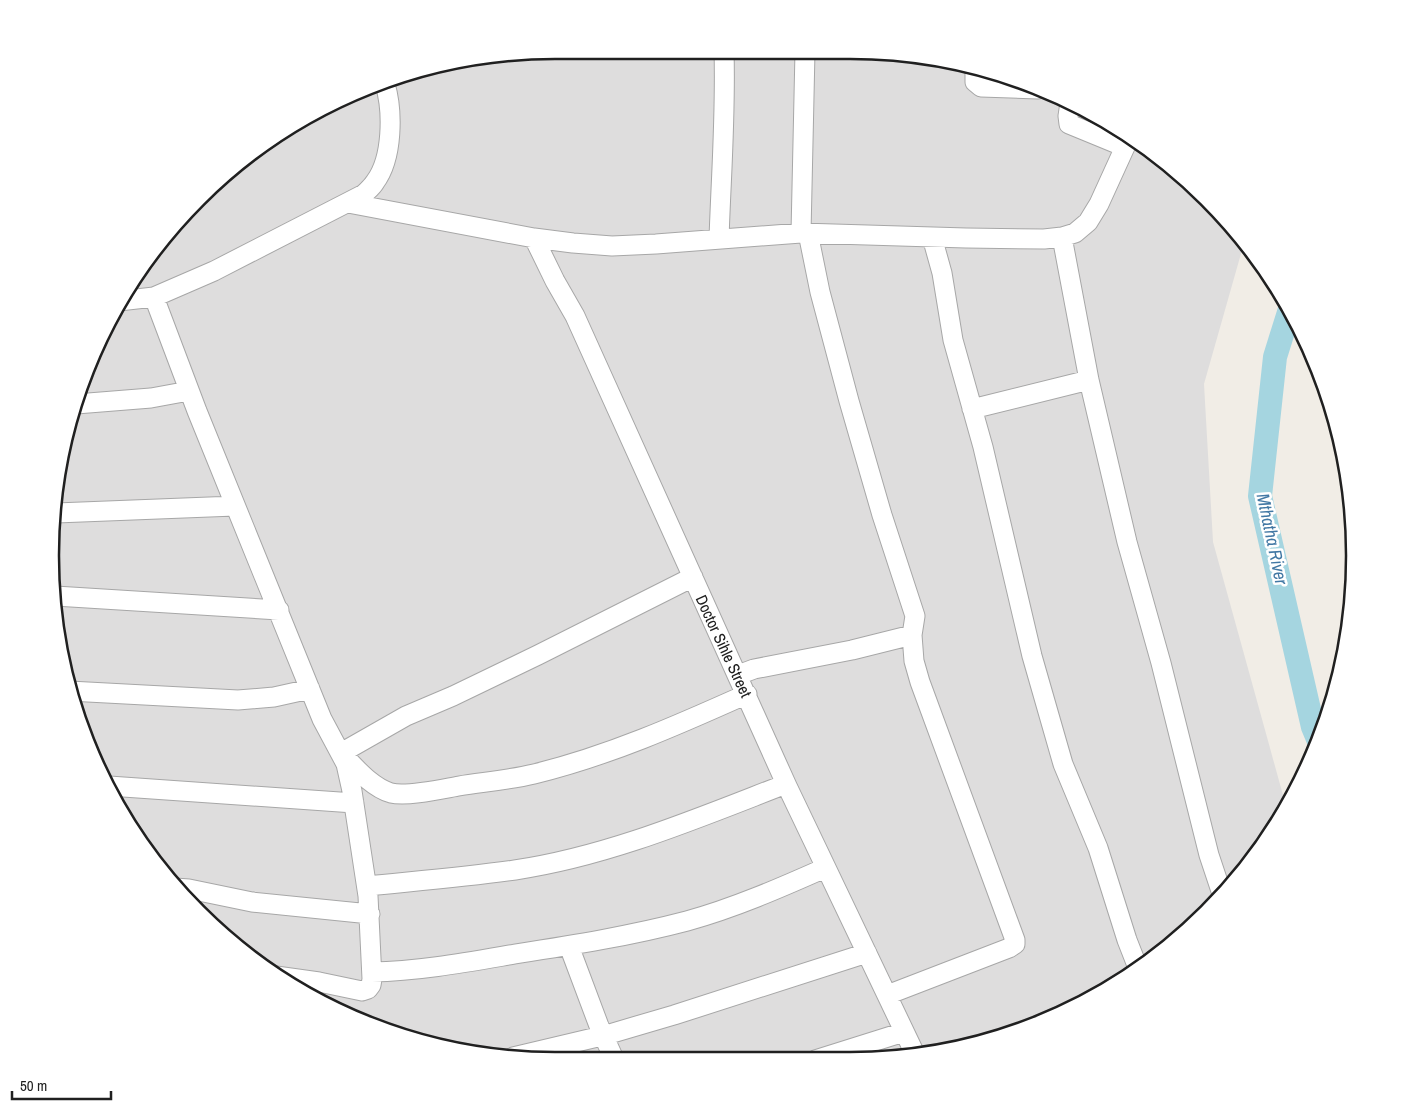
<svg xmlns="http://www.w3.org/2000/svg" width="1405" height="1111" viewBox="0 0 1405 1111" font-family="'Archivo Narrow',sans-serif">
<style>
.residential{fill:#dedddd}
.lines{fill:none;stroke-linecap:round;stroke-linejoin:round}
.river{stroke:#a5d5e0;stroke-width:24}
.minor-casing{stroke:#a7a7a7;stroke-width:21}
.minor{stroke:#fff;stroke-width:19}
.labels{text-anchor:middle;stroke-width:5;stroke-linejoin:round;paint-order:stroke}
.street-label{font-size:16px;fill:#202020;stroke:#fff}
.water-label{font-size:18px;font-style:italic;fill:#4278a4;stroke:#fff}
.rim{fill:none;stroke:#202020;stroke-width:2.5}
</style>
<rect width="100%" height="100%" fill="#f1ede6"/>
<path class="residential" d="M556 50 882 51 1012 77 1102 118 1157 155 1230 222 1244 243 1204 384 1213 542 1286 806 1251 863 1183 935 1102 993 1012 1034 883 1060 555 1061 457 1051 362 1023 274 976 176 889 118 808 67 687 50 556 67 425 118 303 198 198 303 118 424 67Z"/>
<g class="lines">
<path class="river" d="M1290 309 1275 357 1260 496 1313 727 1318 739"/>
<defs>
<path id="minor" d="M975 69V82L981 87 1038 89
M1070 103 1068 116 1069 124 1125 147
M348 203 534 238 573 243 612 246 656 244 801 233 966 238 1044 239 1062 237 1075 233 1088 222 1099 204 1130 136
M801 233 805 51
M808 233 820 292 849 401 882 515 915 616 912 635 914 661 920 682 1015 940V944L1009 948 887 995
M932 237 942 273 953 340 983 447 1032 656 1063 764 1098 848 1127 940 1138 968
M1062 237 1089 380 1127 542 1161 663 1209 855 1222 894
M534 238 555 281 575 316 787 786 915 1054
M719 239C721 177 726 113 724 51
M154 297 197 411 322 719 346 764 352 791 368 896 372 979 371 985 368 989 362 991 319 982 276 976
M119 301 154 297 214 271 364 194C368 190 372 187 375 182 393 158 393 111 385 84
M76 404 151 398 189 391
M972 409 1089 380
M56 513 235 506
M693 577 538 655 453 696 406 716 341 753C355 767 371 787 391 793 407 797 442 789 459 786 484 782 509 780 534 774 608 756 678 725 747 694
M55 596 279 610
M738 675 754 669 852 650 912 635
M69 691 238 700 274 697 310 689
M109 786 354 803
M367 886C416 881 466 877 515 870 609 856 698 818 786 784
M175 888 189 889 252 902 370 914
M569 946 599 1026 615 1061
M372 972C420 971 468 962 515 954 573 945 630 936 687 921 734 908 780 888 825 868
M513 1057 606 1035 674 1015 867 953
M815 1060 904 1032"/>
</defs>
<use href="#minor" class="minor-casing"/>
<use href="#minor" class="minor"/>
</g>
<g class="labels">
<g class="street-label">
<text transform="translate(724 646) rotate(65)" y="6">Doctor Sihle Street</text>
</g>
<g class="water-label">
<text transform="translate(1272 539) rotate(78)" y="6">Mthatha River</text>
</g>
</g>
<path d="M0 0H1405V1111H0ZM555 59H850A496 496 0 0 1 1346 555V556A496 496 0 0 1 850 1052H555A496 496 0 0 1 59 556V555A496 496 0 0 1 555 59Z" fill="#fff" fill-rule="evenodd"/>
<path class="rim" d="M555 59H850A496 496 0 0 1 1346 555V556A496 496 0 0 1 850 1052H555A496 496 0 0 1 59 556V555A496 496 0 0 1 555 59Z"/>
<path d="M12 1091v8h99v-8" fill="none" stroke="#202020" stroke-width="2.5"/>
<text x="20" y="1091" font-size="15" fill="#202020" stroke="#ffffff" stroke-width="4" paint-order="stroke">50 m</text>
</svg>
